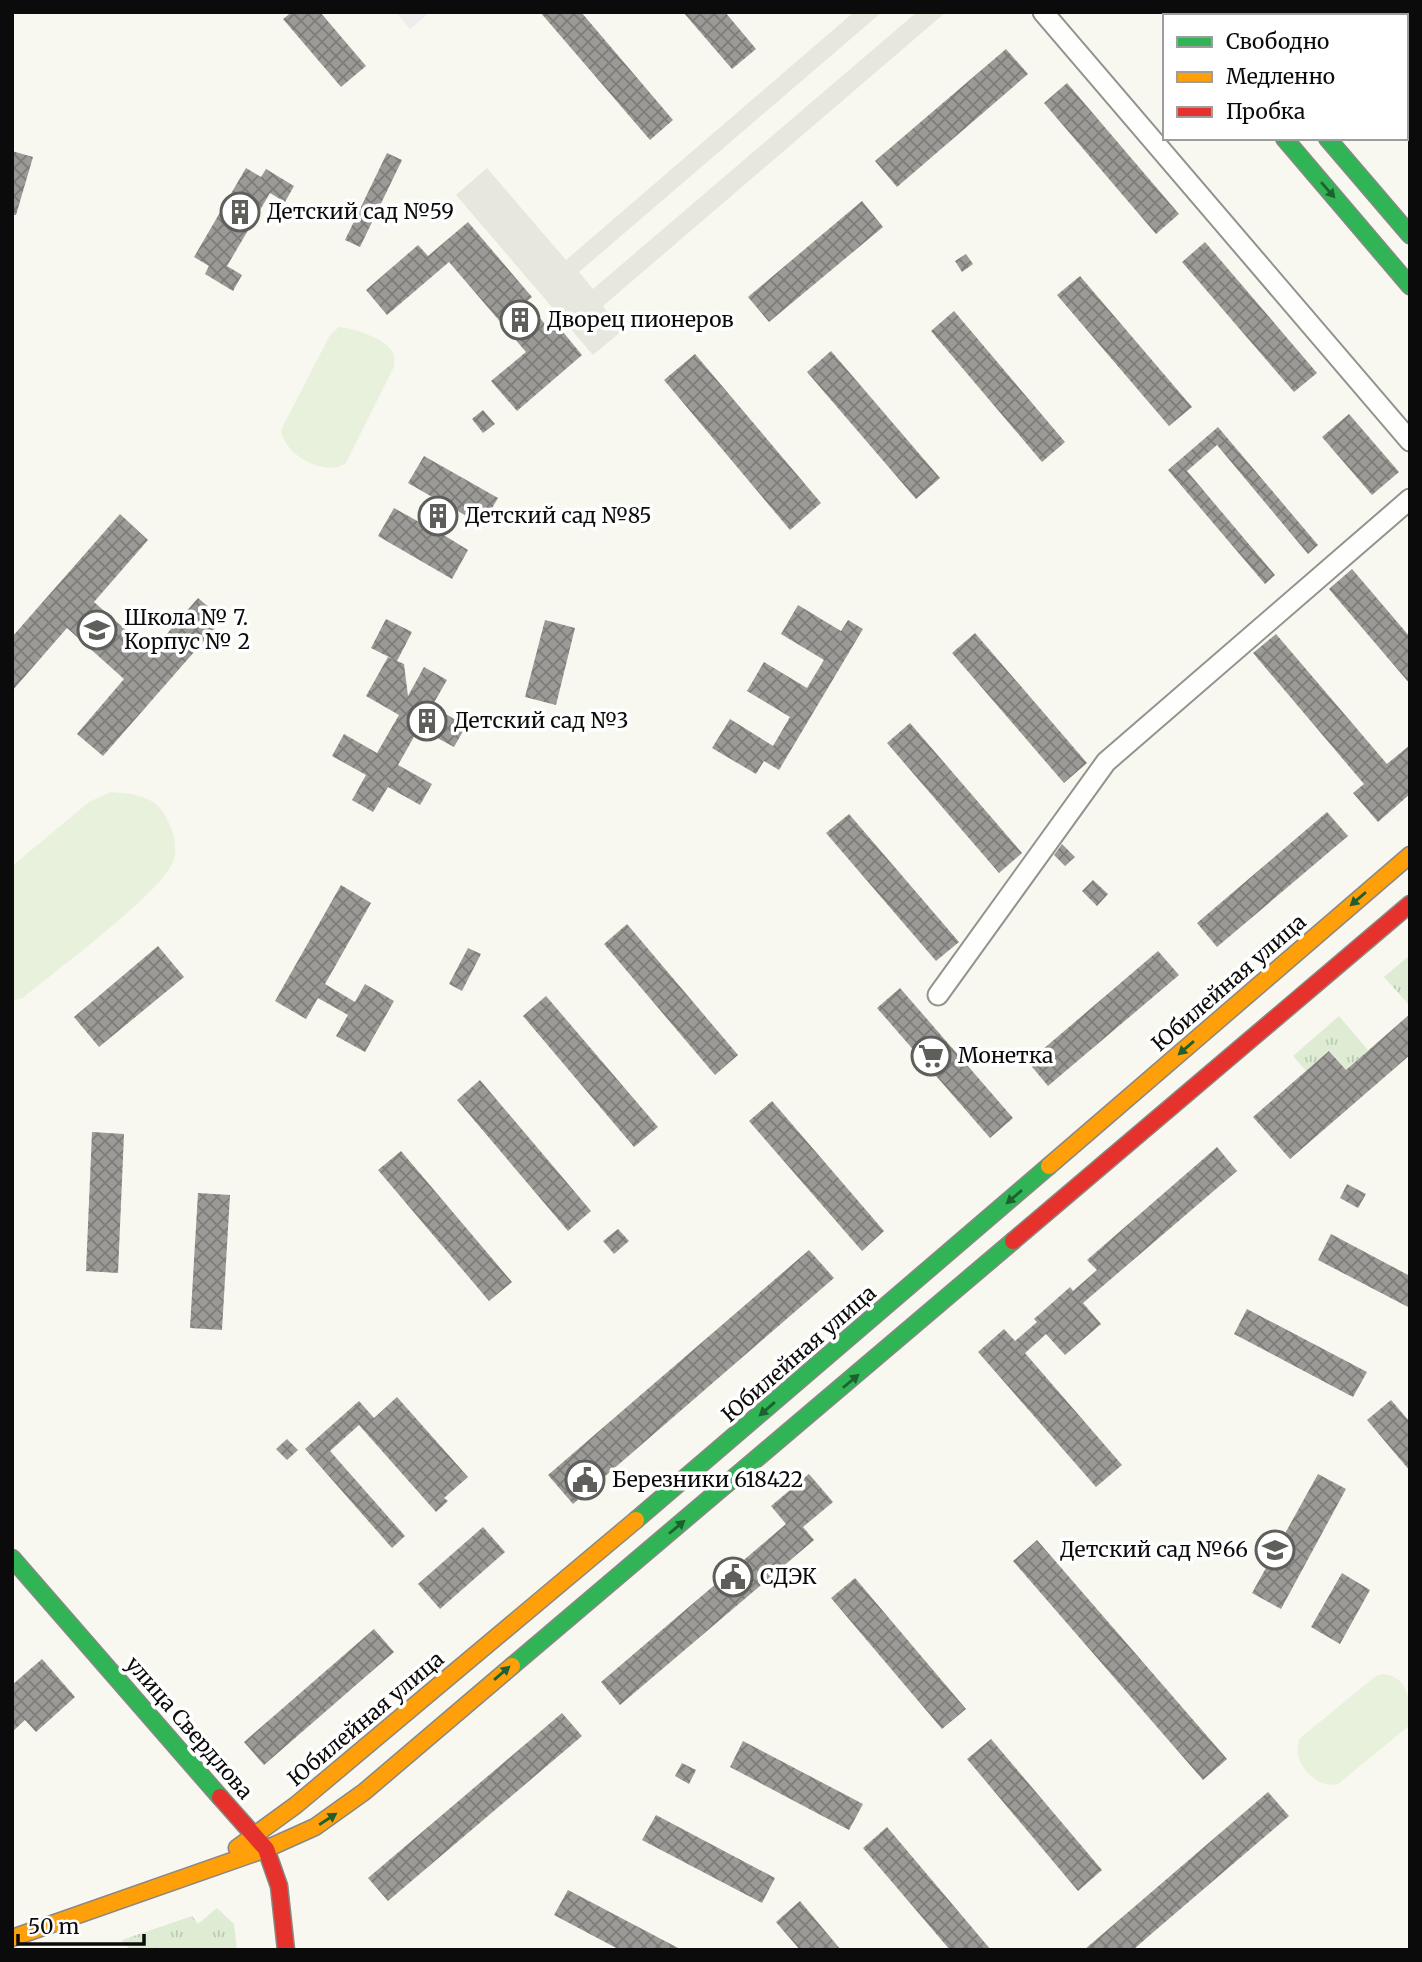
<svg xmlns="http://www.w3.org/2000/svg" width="1422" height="1962" viewBox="0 0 1422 1962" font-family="Merriweather,serif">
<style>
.industrial{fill:#f0ebec}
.grass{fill:url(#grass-tufts)}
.pitch{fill:#e7f1dc}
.plaza{fill:#e8e7dd}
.building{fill:url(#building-cross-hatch)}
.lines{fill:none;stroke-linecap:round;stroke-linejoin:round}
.street-casing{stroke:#92928e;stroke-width:23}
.fast-casing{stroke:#888885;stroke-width:19}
.slow-casing{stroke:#888885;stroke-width:19}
.jam-casing{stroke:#888885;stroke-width:19}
.street{stroke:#fefefd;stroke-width:19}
.fast{stroke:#30b455;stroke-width:16}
.slow{stroke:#ff9f0a;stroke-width:16}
.jam{stroke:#e5322d;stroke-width:16}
.oneway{fill:#1e6030}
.labels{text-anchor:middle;stroke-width:7;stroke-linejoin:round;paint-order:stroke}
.poi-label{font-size:21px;fill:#0b0b0b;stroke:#fff;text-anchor:start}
.street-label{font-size:21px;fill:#0b0b0b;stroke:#fff}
</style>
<defs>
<pattern id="grass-tufts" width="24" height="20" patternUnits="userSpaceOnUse" patternTransform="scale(1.75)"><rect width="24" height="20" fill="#ddecd3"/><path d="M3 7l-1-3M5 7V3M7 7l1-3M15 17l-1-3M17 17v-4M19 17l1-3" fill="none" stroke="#bcc9b4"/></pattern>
<pattern id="building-cross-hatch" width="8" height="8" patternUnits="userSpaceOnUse" patternTransform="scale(1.75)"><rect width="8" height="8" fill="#9b9a96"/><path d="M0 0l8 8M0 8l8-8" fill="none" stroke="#7d7c79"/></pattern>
</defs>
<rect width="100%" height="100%" fill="#f8f8f0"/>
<path class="industrial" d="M396 12H430L410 29Z"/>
<path class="grass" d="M1410 955V1006L1384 977Z
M1339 1016 1368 1050 1346 1070 1330 1051 1306 1071 1293 1056Z
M217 1908 234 1924 237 1950H130L122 1940 192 1916 198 1924Z"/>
<path class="pitch" d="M339 327C353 328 389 339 394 355 395 359 394 363 394 367L346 463C325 478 283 454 281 430L330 335Z
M111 792C135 794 158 796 168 821 174 833 178 849 173 862 158 896 56 970 23 998L12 1001V866L89 802Z
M1382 1674C1410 1676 1410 1703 1410 1725L1338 1784C1315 1790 1289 1759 1300 1738L1376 1676Z"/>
<path class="plaza" d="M854 12H882L579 272 593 289 917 12H946L603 306 623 330 593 355 456 195 487 168 566 260Z"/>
<path class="building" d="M292 12H320L366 66 341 87 283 19Z
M540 12H581L673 120 650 140Z
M683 12H725L756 49 732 69Z
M1006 49 1028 74 897 187 875 161Z
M1067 83 1179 214 1156 234 1044 103Z
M12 151 33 157 16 215H12Z
M387 153 402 160 360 247 345 240Z
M246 168 261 177 266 169 294 186 285 202 270 193 227 266 242 275 233 291 205 274 209 266 194 257Z
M862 201 883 227 769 322 748 297Z
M468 222 532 297 526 302 551 331 558 326 582 355 517 411 491 381 526 352 449 262 387 315 366 290 418 245 428 256Z
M1205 242 1317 373 1294 392 1182 262Z
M966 254 973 264 962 272 955 261Z
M1080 276 1192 407 1169 426 1057 295Z
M954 311 1065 442 1042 462 931 331Z
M831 351 940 478 916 499 807 372Z
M695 354 821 503 790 530 664 380Z
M483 410 495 424 483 433 472 419Z
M1349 414 1399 472 1372 495 1322 437Z
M1218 427 1318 545 1308 554 1217 445 1187 471 1275 575 1265 584 1168 470Z
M424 456 498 498 482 525 456 510 442 534 468 550 452 579 378 536 394 508 421 523 434 498 408 483Z
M120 514 148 540 94 602 151 652 198 598 223 619 103 756 77 734 124 679 67 628 12 691V637Z
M1352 569 1410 637V684L1329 589Z
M798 605 841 631 848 620 863 629 779 770 764 761 756 774 712 748 730 719 773 746 790 717 747 691 764 662 807 688 824 660 781 634Z
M386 619 412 632 397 661 371 648Z
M545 620 575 628 556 705 525 697Z
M975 633 1087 763 1064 783 952 653Z
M1276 634 1387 764 1410 745V794L1378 822 1353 793 1364 784 1253 653Z
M388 657 404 664 408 696 424 667 447 680 432 706 466 726 454 747 419 728 398 765 432 784 420 805 388 787 373 812 352 800 366 775 332 756 344 734 377 753 399 715 366 696Z
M910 723 1022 853 999 873 887 743Z
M1327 812 1348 836 1217 947 1197 923Z
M849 814 959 942 936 961 826 833Z
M1062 844 1075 857 1065 866 1054 855Z
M1093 880 1108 894 1097 906 1082 891Z
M341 885 371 903 325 984 355 1002 365 984 394 1001 365 1052 336 1036 348 1015 318 998 306 1019 275 1001Z
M627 924 738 1055 715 1075 604 944Z
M158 946 184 977 99 1047 74 1017Z
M468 948 481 954 462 991 449 984Z
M1158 951 1179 975 1048 1086 1028 1062Z
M900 988 1013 1118 990 1138 877 1008Z
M546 996 658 1127 634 1147 523 1016Z
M1410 1014V1055L1290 1159 1253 1117 1329 1051 1346 1070Z
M480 1080 591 1211 568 1231 457 1100Z
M772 1101 884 1231 862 1251 749 1121Z
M92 1132 124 1134 118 1273 86 1271Z
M1217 1147 1237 1171 1083 1303 1101 1324 1065 1355 1046 1334 1025 1353 1122 1465 1096 1487 978 1352 1004 1329 1015 1341 1037 1322 1034 1319 1070 1287 1073 1291 1097 1270 1087 1260Z
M401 1151 512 1282 489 1301 378 1170Z
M1347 1184 1366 1194 1358 1208 1340 1198Z
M198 1193 230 1195 222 1330 190 1328Z
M618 1229 629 1241 614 1254 603 1241Z
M1331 1234 1410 1276V1308L1318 1260Z
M809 1250 834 1278 573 1504 548 1475Z
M1247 1309 1367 1372 1353 1397 1234 1334Z
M397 1397 468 1477 444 1498 448 1501 436 1512 359 1425 330 1451 405 1536 392 1548 305 1449 359 1401 374 1418Z
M1391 1400 1410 1422V1471L1367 1420Z
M287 1439 298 1450 287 1460 276 1449Z
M809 1474 833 1502 803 1527 814 1540 620 1705 601 1682 786 1524 771 1506Z
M1318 1474 1346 1489 1281 1609 1252 1593Z
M483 1527 505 1552 440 1609 418 1584Z
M1037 1540 1227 1759 1203 1780 1013 1561Z
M1342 1573 1370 1590 1340 1644 1311 1627Z
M855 1578 966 1709 942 1729 831 1598Z
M374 1629 394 1652 264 1765 244 1742Z
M42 1659 75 1697 36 1732 25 1720 12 1732V1685Z
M562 1713 582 1736 388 1901 368 1878Z
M991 1739 1102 1870 1078 1891 967 1759Z
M743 1741 863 1804 849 1830 730 1767Z
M682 1763 696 1770 689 1784 675 1776Z
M1268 1792 1289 1816 1150 1935 1133 1950H1084Z
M656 1815 775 1878 762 1903 642 1840Z
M887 1827 991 1950H950L863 1848Z
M568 1890 682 1950H620L554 1915Z
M800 1901 841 1950H800L776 1922Z"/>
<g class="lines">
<defs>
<path id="street" d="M1043 12 1410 441
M1249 16 1254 12
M938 995 1106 762 1410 499"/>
<path id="fast" d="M1176 12 1179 16
M1284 138 1410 286
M1327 138 1410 235
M636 1520 1049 1166
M12 1558 220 1797
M512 1666 1013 1241"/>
<path id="slow" d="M1049 1166 1410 855
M237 1848 296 1805 636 1520
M12 1938 266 1849 315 1827 364 1792 512 1666"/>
<path id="jam" d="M1219 12 1222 16
M1013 1241 1410 904
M220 1797 266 1849 279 1886 286 1950"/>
</defs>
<use href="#street" class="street-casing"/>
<use href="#fast" class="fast-casing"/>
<use href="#slow" class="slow-casing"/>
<use href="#jam" class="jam-casing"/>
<use href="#street" class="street"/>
<use href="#fast" class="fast"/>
<use href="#slow" class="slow"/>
<use href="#jam" class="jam"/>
</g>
<defs><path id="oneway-solid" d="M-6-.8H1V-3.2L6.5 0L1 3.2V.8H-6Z" transform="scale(1.75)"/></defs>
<g class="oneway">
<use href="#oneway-solid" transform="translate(1328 190) rotate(49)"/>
<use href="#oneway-solid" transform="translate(1358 899) rotate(139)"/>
<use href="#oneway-solid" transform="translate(1186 1048) rotate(139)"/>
<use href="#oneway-solid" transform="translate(1014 1197) rotate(139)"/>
<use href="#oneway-solid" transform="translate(851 1381) rotate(-40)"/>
<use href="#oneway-solid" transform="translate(767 1409) rotate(139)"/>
<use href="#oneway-solid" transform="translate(677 1527) rotate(-40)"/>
<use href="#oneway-solid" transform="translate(502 1673) rotate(-41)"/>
<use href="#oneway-solid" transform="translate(328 1819) rotate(-33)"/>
</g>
<defs>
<symbol id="building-ring" viewBox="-11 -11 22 22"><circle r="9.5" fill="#fff" stroke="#5e5e5b" stroke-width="1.5"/><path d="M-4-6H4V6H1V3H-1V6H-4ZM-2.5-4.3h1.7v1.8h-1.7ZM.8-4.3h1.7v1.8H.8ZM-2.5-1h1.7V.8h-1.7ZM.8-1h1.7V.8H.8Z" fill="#5e5e5b"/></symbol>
<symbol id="school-ring" viewBox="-11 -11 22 22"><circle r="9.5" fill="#fff" stroke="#5e5e5b" stroke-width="1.5"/><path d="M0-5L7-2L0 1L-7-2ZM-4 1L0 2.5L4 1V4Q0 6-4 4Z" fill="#5e5e5b"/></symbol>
<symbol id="supermarket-ring" viewBox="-11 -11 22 22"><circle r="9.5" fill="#fff" stroke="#5e5e5b" stroke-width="1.5"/><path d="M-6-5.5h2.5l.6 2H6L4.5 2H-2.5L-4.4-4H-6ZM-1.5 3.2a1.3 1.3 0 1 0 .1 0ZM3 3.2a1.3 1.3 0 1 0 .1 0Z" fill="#5e5e5b"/></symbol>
<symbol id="civic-ring" viewBox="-11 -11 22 22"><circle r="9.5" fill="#fff" stroke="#5e5e5b" stroke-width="1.5"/><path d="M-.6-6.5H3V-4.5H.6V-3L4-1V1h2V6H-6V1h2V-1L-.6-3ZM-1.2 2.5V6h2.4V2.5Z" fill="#5e5e5b"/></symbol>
</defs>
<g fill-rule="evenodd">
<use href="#building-ring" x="218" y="190" width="44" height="44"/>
<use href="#building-ring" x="498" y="298" width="44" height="44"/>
<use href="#building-ring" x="416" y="494" width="44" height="44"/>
<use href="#school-ring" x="75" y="608" width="44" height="44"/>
<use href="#building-ring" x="405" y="699" width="44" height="44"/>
<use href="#supermarket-ring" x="909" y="1034" width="44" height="44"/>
<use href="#civic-ring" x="563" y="1458" width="44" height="44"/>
<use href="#school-ring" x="1253" y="1528" width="44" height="44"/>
<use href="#civic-ring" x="711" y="1555" width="44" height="44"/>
</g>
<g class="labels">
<g class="poi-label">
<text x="267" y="219">Детский сад №59</text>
<text x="547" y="327">Дворец пионеров</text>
<text x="465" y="523">Детский сад №85</text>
<text x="124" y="625">Школа № 7.<tspan x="124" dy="24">Корпус № 2</tspan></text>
<text x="454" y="728">Детский сад №3</text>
<text x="958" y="1063">Монетка</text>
<text x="612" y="1487">Березники 618422</text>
<text x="1248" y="1557" text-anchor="end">Детский сад №66</text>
<text x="760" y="1584">СДЭК</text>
</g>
<g class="street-label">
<text transform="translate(1229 983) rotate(-41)" y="7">Юбилейная улица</text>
<text transform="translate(799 1354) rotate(-41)" y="7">Юбилейная улица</text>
<text transform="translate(366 1719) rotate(-40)" y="7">Юбилейная улица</text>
<text transform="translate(189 1728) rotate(49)" y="7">улица Свердлова</text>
</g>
</g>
<rect width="1422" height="1962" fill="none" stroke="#0b0b0b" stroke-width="28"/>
<rect x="1163" y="14" width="245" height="126" fill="#ffffff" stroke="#9d9d9d" stroke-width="2"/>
<rect x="1177" y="37" width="35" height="10" fill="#30b455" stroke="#9d9d9d" stroke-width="2"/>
<text x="1226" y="49" font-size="21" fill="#0b0b0b">Свободно</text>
<rect x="1177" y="72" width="35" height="10" fill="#ff9f0a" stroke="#9d9d9d" stroke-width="2"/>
<text x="1226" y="84" font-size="21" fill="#0b0b0b">Медленно</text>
<rect x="1177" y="107" width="35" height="10" fill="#e5322d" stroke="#9d9d9d" stroke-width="2"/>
<text x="1226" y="119" font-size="21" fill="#0b0b0b">Пробка</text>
<path d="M18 1934v10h126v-10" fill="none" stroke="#0b0b0b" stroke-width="3.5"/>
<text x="28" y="1934" font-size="21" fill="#0b0b0b" stroke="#ffffff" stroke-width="5" paint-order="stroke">50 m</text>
</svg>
